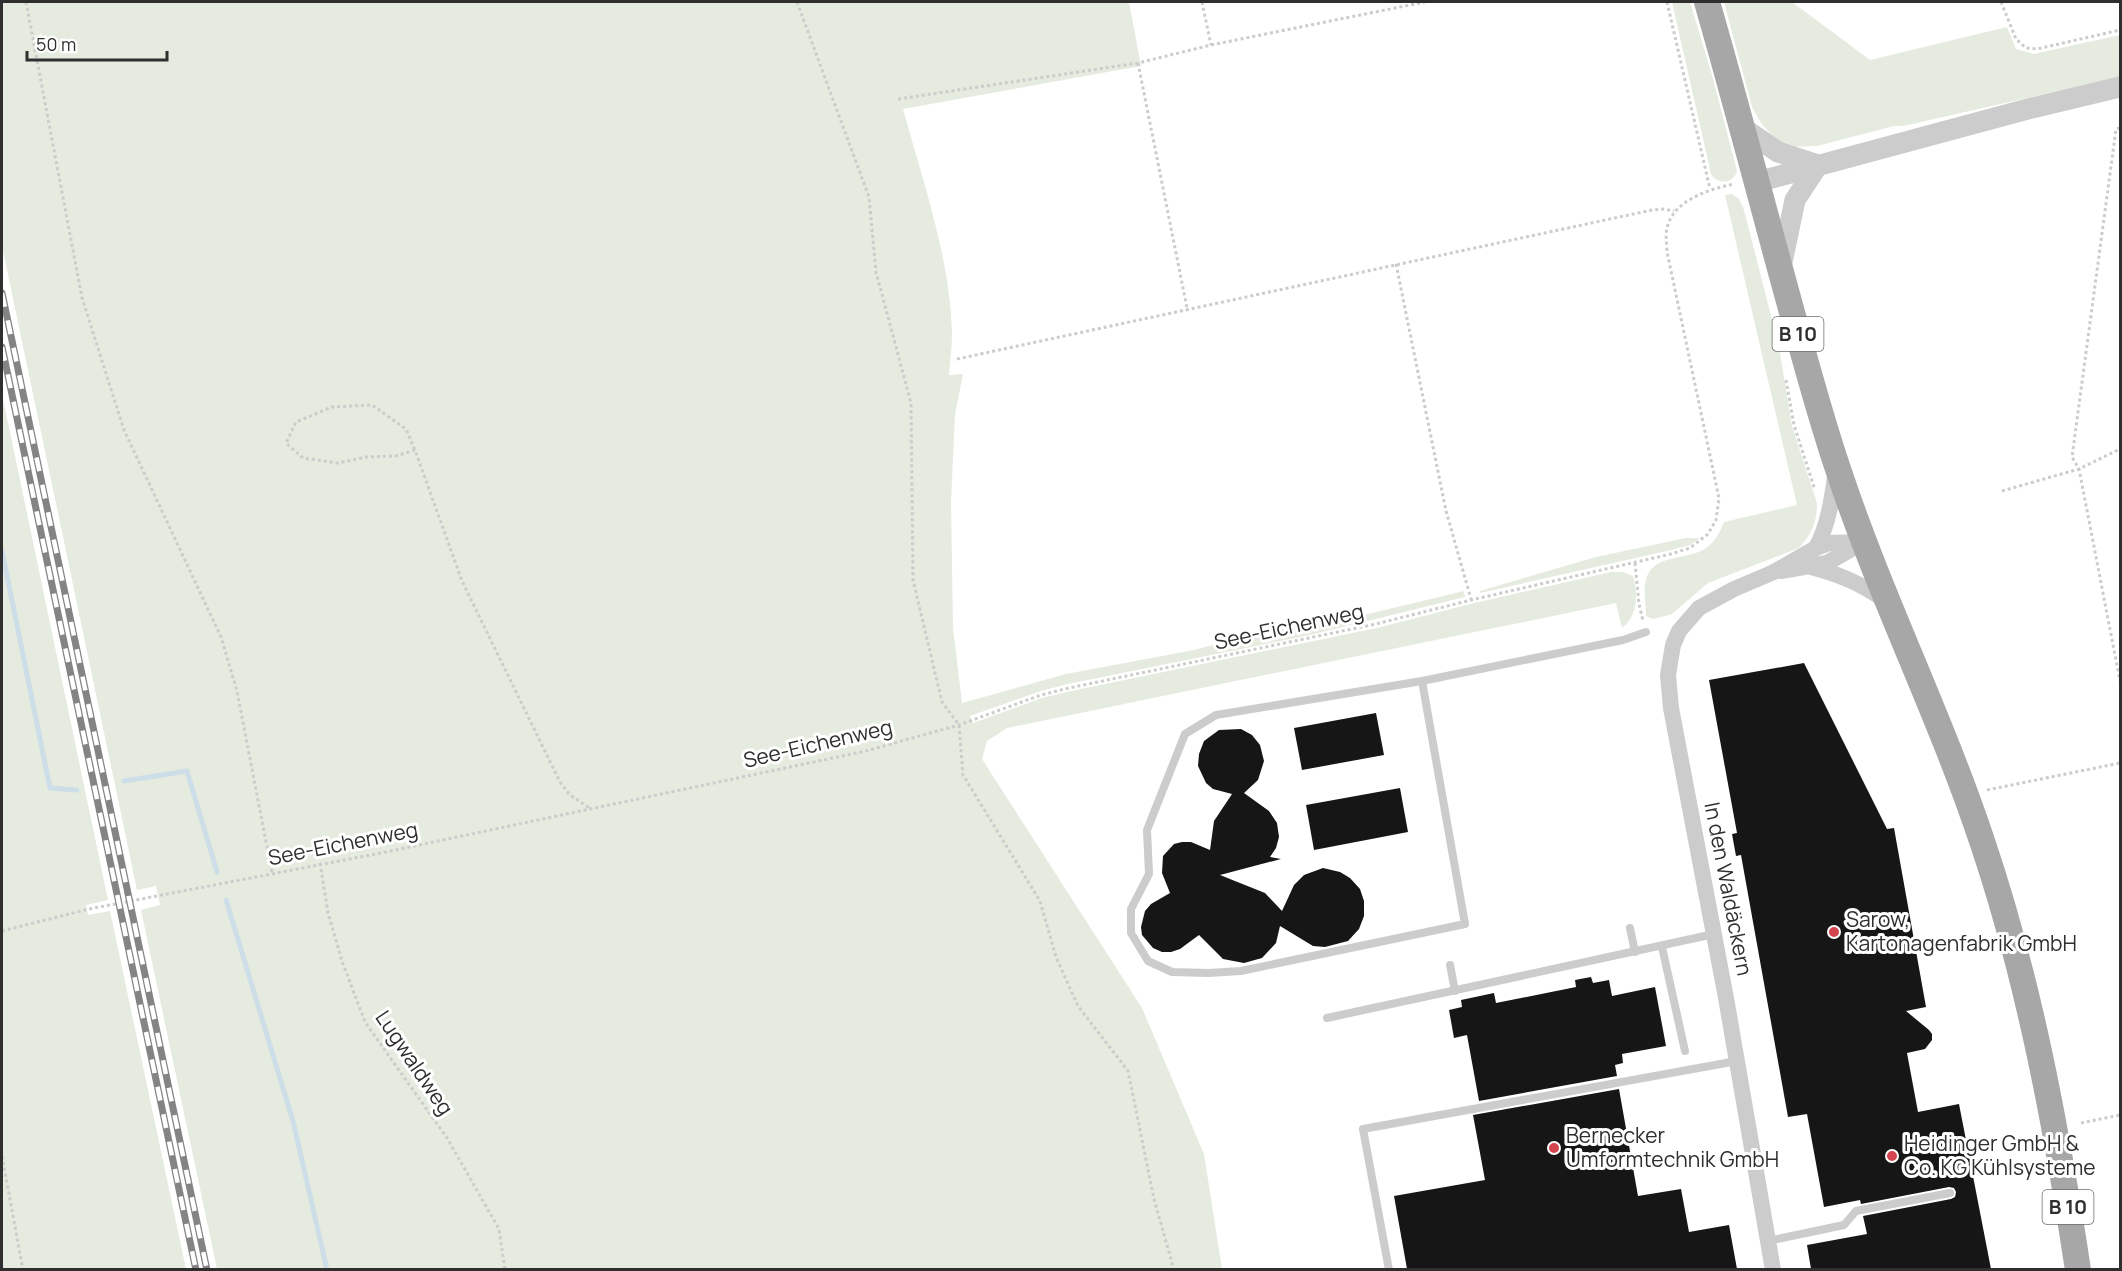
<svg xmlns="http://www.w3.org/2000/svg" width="2122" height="1271" viewBox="0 0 2122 1271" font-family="Manrope,sans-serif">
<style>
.green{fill:#e5ebde}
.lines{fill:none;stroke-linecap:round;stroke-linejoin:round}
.stream{stroke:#cddee9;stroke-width:5}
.building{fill:#161616}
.path{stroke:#ccc;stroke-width:3;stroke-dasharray:3 3;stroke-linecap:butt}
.service{stroke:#ccc;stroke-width:8}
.minor{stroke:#ccc;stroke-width:16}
.tertiary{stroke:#ccc;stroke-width:21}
.primary{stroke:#a7a7a7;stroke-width:26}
.rail-casing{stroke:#848484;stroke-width:7}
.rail{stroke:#fff;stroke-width:4.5;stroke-dasharray:14;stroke-linecap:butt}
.poi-dot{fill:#d34450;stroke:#fff;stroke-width:2}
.labels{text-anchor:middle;stroke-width:6;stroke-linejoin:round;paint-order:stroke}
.shield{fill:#fff;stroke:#6d6d6d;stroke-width:1.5}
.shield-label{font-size:20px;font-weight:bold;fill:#2f2f2f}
.street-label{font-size:21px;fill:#2f2f2f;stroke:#fff}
.poi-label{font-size:21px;fill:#2f2f2f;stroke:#fff;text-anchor:start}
</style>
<rect width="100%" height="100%" fill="#fff"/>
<path class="green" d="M2 2H1129L1141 66 903 109C923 182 950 257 952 334 952 347 950 361 949 375L963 374 955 414 951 501 953 628 962 703 1066 674 1194 650 1284 626 1308 625 1360 616 1464 591 1465 597 1310 635 1068 684 1041 691 970 716 973 723 1042 698 1071 691 1377 628 1474 603 1611 572H1623L1633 576C1638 594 1638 616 1622 628L1616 603 1007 728 987 741 982 759 1142 1008 1204 1154 1222 1269H217L141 910 160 905 156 886 137 890 2 246Z
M1672 2H1690L1712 75 1737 171C1734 184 1717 185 1711 174Z
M1724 2H1792L1870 60 2007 27 2016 49 2034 54 2120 35V77L1903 126H1894L1817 146 1790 147 1774 138 1761 123 1752 107Z
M1732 194 1739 199 1744 210 1779 347 1792 426 1817 503C1817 522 1812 534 1799 548L1708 583 1672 614 1653 619 1646 616C1646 604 1642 585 1648 574 1658 554 1689 560 1706 548 1715 542 1720 532 1724 522L1797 505 1725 195Z
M2 394 108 900 86 905 88 915 110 911 186 1269H2Z
M1686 538H1700L1690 545 1671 550 1480 593V591L1596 557Z"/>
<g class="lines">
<path class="stream" d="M2 551 50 788 77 790
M124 781 187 771 217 872
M226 900 293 1121 327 1270"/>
</g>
<path class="building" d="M1804 663 1887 829 1894 828 1926 1007 1906 1011 1929 1030 1932 1034V1040L1925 1049 1907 1053 1918 1112 1959 1104 1991 1269H1811L1807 1245 1867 1234 1863 1216 1951 1199 1955 1197 1956 1192 1954 1188 1949 1187 1861 1204 1860 1200 1824 1207 1807 1114 1788 1117 1741 855 1736 856 1732 834 1737 833 1709 680Z
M1376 713 1384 755 1302 770 1294 728Z
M1241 729 1252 735 1260 745 1264 761 1258 780 1244 793 1269 811 1277 823 1279 837 1276 848 1270 857 1281 859 1220 875 1265 893 1282 911 1294 885 1304 875 1323 868 1340 872 1350 878 1360 889 1364 901V916L1359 929 1348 941 1325 947 1313 946 1280 926 1276 943 1262 958 1244 963 1223 959 1199 935 1180 949 1171 952H1162L1153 948 1142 935 1141 927 1145 911 1151 904 1170 893 1162 873 1163 856 1174 844 1182 842H1191L1210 850 1214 821 1232 794 1213 789 1206 783 1198 766 1199 754 1204 741 1219 730Z
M1400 788 1408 832 1314 850 1306 805Z
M1591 977 1593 983 1609 980 1612 996 1655 987 1666 1046 1622 1054 1623 1063 1615 1065 1617 1076 1479 1101 1467 1035 1454 1038 1449 1010 1462 1007 1461 1000 1494 993 1496 1003 1576 987 1575 980Z
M1619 1089 1638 1196 1681 1189 1689 1232 1729 1225 1737 1269H1407L1394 1196 1485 1180 1473 1115Z"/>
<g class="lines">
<path class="path" d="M26 2 82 298 124 430 221 637 237 691 272 873
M797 2 869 197 876 272 911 403 913 580 942 702 959 725 963 775 1040 901 1056 957 1078 1006 1128 1071 1154 1199 1174 1270
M1202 2 1211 45
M1667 2 1710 189
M2001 2 2016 39 2026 48 2037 49 2120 30
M1138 63 1187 308
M898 99 1138 63 1211 45 1425 2
M2120 128 2116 129 2072 457 2079 469 2120 681
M1396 264 1446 511 1471 599
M957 359 1652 210 1664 209 1674 211
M1786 380 1794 425 1815 490
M415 450 396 456 366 457 338 463 303 458 286 443 296 422 332 407 372 405 406 429 415 450 462 581 560 782 570 795 591 809
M2002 491 2079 469 2120 449
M1635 563 1639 604 1643 621
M1987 790 2120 763
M320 863 328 913 342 961 365 1022 447 1138 499 1229 505 1270
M2 931 89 909 381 853 866 751 959 725 1041 695 1069 688 1376 624 1471 600 1671 554 1690 548 1708 534 1716 520 1719 498 1667 252C1667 244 1665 236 1667 228 1673 200 1710 189 1734 184
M2081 1123 2120 1115
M2 1156 23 1270"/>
<path class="service" d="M1422 681 1216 715 1185 734 1147 830 1149 874 1131 909V933L1148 961 1172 972 1208 973 1241 971 1465 924 1422 681 1623 640 1646 632
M1630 928 1635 952
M1662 947 1685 1051
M1450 965 1455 991
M1327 1018 1714 934
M1768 1241 1844 1225 1856 1211 1950 1193
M1389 1270 1363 1129 1737 1061"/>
<path class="minor" d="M1816 548C1829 523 1832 498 1836 470
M1811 567C1841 575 1860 583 1886 601
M1781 571 1827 563 1860 544
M1773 1270 1726 998 1671 708 1668 675 1673 645 1679 631 1699 608 1734 589 1774 572 1816 548 1829 543 1863 542"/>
<path class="tertiary" d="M1743 128 1778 152 1818 165
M1757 182 2032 108 2120 87
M1781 267 1795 200 1818 165"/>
<path class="primary" d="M1707 2C1737 106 1764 211 1793 316 1807 367 1821 419 1838 469 1880 596 1940 715 1982 841 2029 980 2056 1125 2078 1270"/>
<defs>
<path id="rail" d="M2 293 207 1270
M2 347 196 1270"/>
</defs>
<use href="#rail" class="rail-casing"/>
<use href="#rail" class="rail"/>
</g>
<g class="poi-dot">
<circle cx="1834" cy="932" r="6"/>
<circle cx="1554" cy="1148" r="6"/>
<circle cx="1892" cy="1156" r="6"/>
</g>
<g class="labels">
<g class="shield">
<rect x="1772.5" y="317" width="51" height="34" rx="4.5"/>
<rect x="2042.5" y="1190" width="51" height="34" rx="4.5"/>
</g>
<g class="shield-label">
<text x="1798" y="341">B 10</text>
<text x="2068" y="1214">B 10</text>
</g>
<g class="street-label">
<text transform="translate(1289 627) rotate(-12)" y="7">See-Eichenweg</text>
<text transform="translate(818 744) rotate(-13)" y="7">See-Eichenweg</text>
<text transform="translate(343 844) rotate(-11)" y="7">See-Eichenweg</text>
<text transform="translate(1728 889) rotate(79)" y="7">In den Waldäckern</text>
<text transform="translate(414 1063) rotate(56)" y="7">Lugwaldweg</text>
</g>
<g class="poi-label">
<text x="1846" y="927">Sarow,<tspan x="1846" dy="24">Kartonagenfabrik GmbH</tspan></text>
<text x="1566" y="1143">Bernecker<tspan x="1566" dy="24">Umformtechnik GmbH</tspan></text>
<text x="1904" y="1151">Heidinger GmbH &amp;<tspan x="1904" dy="24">Co. KG Kühlsysteme</tspan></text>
</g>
</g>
<rect width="2122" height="1271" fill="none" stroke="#2f2f2f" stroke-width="6"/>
<path d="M27 51v9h140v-9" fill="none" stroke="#2f2f2f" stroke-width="3"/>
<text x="36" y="51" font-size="18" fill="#2f2f2f" stroke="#ffffff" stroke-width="4.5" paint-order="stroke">50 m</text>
</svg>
